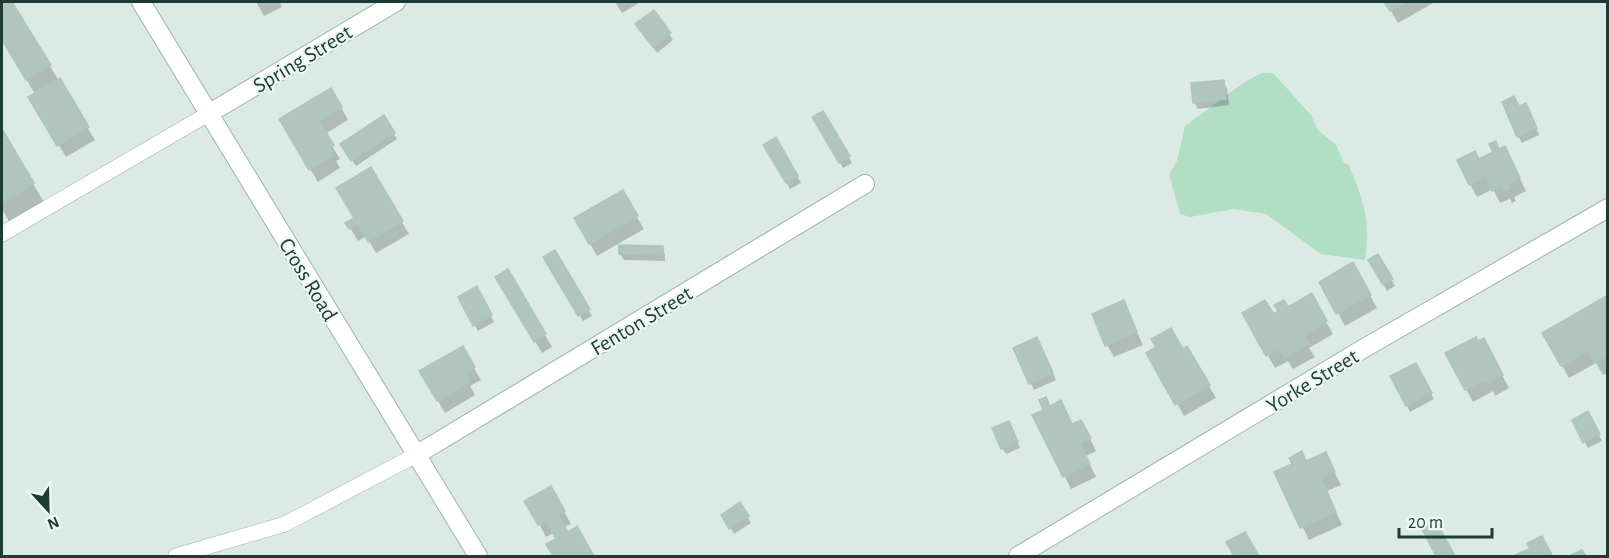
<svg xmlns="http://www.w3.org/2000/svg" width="1609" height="558" viewBox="0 0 1609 558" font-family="'Alegreya Sans',sans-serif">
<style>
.green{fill:#b2dec4}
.shadow{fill:#0003}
.building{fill:#b1c5bf;stroke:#aec4be;stroke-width:1.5}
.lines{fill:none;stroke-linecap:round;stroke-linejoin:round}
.lane-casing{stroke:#9fb2ae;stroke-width:16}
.street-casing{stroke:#9fb2ae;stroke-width:20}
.secondary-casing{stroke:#9ab7b0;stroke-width:20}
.lane{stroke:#fff;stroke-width:15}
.street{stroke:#fff;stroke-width:18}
.secondary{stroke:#fff;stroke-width:18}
.labels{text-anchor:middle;stroke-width:4.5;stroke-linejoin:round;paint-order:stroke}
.street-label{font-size:22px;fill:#1d3a36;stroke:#ecf7f3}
</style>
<rect width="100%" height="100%" fill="#dceae6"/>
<path class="green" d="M1262 73H1273L1311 115 1318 130 1336 145 1344 163 1349 165C1364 204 1371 218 1365 260L1321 254 1266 214 1234 209 1190 217 1180 214 1169 174 1177 161 1185 126 1246 81Z"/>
<path class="shadow" d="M2 2H11L95 140 66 157 30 97 35 94 2 38Z
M256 2H280L282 7 264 16Z
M615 2H638L639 3 622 13Z
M1386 2H1435L1398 23Z
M654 12 673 40 657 53 641 30Z
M1223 82 1227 88 1229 105 1198 109 1194 102Z
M341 107 348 120 325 134 340 159 336 161 340 168 318 182 281 120Z
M1519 107 1529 111 1539 135 1522 143 1518 136Z
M823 113 852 163 843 168 814 118Z
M383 117 397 139 356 166 342 144Z
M2 131 45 204 11 225 2 209Z
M776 139 801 183 790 189 765 145Z
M1499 150 1511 160 1526 191 1514 197 1516 201 1512 203 1510 199 1500 203 1493 189 1477 197 1470 184 1479 161Z
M371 169 409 234 376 253 366 236 358 241 347 223 356 219Z
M622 192 644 229 597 256 576 219Z
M662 247 665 254V261L624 260 620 254Z
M554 252 592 316 583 321 545 257Z
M1378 256 1395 286 1387 291 1370 261Z
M1353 264 1377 308 1345 326 1321 282Z
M507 271 552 347 542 353 497 278Z
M476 288 494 322 478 331 460 298Z
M1311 295 1333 334 1309 348 1315 357 1293 369 1288 361 1275 368 1244 314 1273 316Z
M1608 297V373L1603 375 1596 363 1569 378 1544 334Z
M1123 302 1143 345 1114 357 1107 345Z
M1483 340 1509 388 1495 396 1493 391 1473 402 1447 354Z
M1040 345 1056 380 1034 390 1015 349Z
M462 348 481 380 470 386 475 395 445 413 421 371Z
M1187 348 1216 398 1184 416 1148 353 1183 351Z
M1416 365 1434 399 1410 412 1392 377Z
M1050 407 1068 415 1073 426 1088 434 1096 451 1086 456 1096 477 1071 489 1034 415Z
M1588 413 1602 441 1588 448 1574 421Z
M1012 429 1020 448 1006 454 1002 448Z
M1325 454 1341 485 1327 491 1342 525 1309 540 1276 473Z
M551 488 571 524 564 527 568 534 577 528 593 556H555L548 545 558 540 554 533 546 537 527 501Z
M740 504 751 523 734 534 723 515Z"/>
<path class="building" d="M2 2H12L51 65 26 80 2 40Z
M1384 2H1406L1390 11Z
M654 10 671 33 653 47 635 24Z
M60 78 89 127 57 146 28 97Z
M1224 80 1226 99 1193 103 1191 83Z
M331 88 342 107 319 121 334 145 330 148 334 155 309 170 279 119Z
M1514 96 1519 106 1526 103 1537 128 1517 137 1502 102Z
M823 111 850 156 839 163 812 117Z
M384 115 395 133 351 161 340 144Z
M2 129 34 183 2 203Z
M776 137 798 176 786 183 763 145Z
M1496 141 1499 149 1505 146 1520 178 1508 184 1510 188 1503 191 1501 187 1492 191 1485 177 1469 185 1457 160 1475 151 1479 159 1493 152 1489 144Z
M371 167 403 221 368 242 358 224 349 229 345 223 354 218 336 188Z
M623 190 638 216 589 244 574 218Z
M619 245 663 246V255L619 254Z
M555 250 590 309 578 316 543 257Z
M1378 254 1393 279 1383 285 1368 260Z
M1353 262 1371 295 1336 314 1319 282Z
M508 269 546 334 534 342 495 277Z
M477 286 492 315 473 326 458 297Z
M1312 293 1327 321 1304 335 1309 344 1285 358 1280 349 1266 356 1242 313 1265 300 1274 314 1278 311 1274 305 1284 300 1288 307Z
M1608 295V356L1595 363 1588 351 1561 366 1542 333Z
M1124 300 1137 332 1105 346 1092 314Z
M1171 328 1183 349 1187 346 1210 385 1175 405 1146 353 1156 347 1151 339Z
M1037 337 1053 373 1029 384 1013 348Z
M1476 337 1478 341 1484 338 1503 375 1487 384 1484 380 1465 390 1445 353Z
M463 346 475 367 465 373 470 382 437 401 419 371Z
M1416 363 1432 393 1406 406 1390 376Z
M1046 397 1050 406 1061 400 1072 424 1081 420 1091 438 1080 443 1090 464 1063 477 1032 415 1043 410 1039 400Z
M1588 411 1600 434 1583 443 1572 420Z
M1009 421 1018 442 1001 449 992 428Z
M1302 451 1306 461 1326 452 1335 472 1321 478 1336 512 1300 528 1274 472 1292 464 1289 458Z
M551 486 565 511 558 514 568 532 577 526 594 556H553L546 544 556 539 546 521 538 525 524 501Z
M740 502 749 516 729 529 721 515Z
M1436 521 1454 554 1448 556H1436L1422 529Z
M1245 532 1259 556H1234L1226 542Z
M1542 536 1552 555 1534 556 1527 543Z
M1529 549 1533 556H1513Z
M1582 550 1586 556H1569Z"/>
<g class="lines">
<defs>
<path id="lane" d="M2 234 208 114
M176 556 285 524 416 455"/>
<path id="street" d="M208 114 396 2
M416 455 865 184
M1018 556 1361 350 1608 208"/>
<path id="secondary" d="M141 2 478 556"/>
</defs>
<use href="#lane" class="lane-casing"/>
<use href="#street" class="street-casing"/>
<use href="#secondary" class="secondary-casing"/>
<use href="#lane" class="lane"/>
<use href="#street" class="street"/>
<use href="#secondary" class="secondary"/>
</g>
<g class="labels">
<g class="street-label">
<text transform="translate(302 58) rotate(-31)" y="8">Spring Street</text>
<text transform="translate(309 279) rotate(59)" y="8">Cross Road</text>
<text transform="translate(641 320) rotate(-31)" y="8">Fenton Street</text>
<text transform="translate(1312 380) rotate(-31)" y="8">Yorke Street</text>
</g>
</g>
<rect width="1609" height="558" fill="none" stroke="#1d3a36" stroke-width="6"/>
<g transform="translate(48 510) rotate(158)" stroke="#ecf7f3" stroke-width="4.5" paint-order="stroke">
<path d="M0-4.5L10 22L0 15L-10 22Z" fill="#1d3a36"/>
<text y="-9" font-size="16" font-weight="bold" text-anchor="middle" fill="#1d3a36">N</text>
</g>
<path d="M1399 528v9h93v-9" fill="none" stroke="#1d3a36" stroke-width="3"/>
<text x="1408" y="528" font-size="18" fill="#1d3a36" stroke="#ecf7f3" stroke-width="4.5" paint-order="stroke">20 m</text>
</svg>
